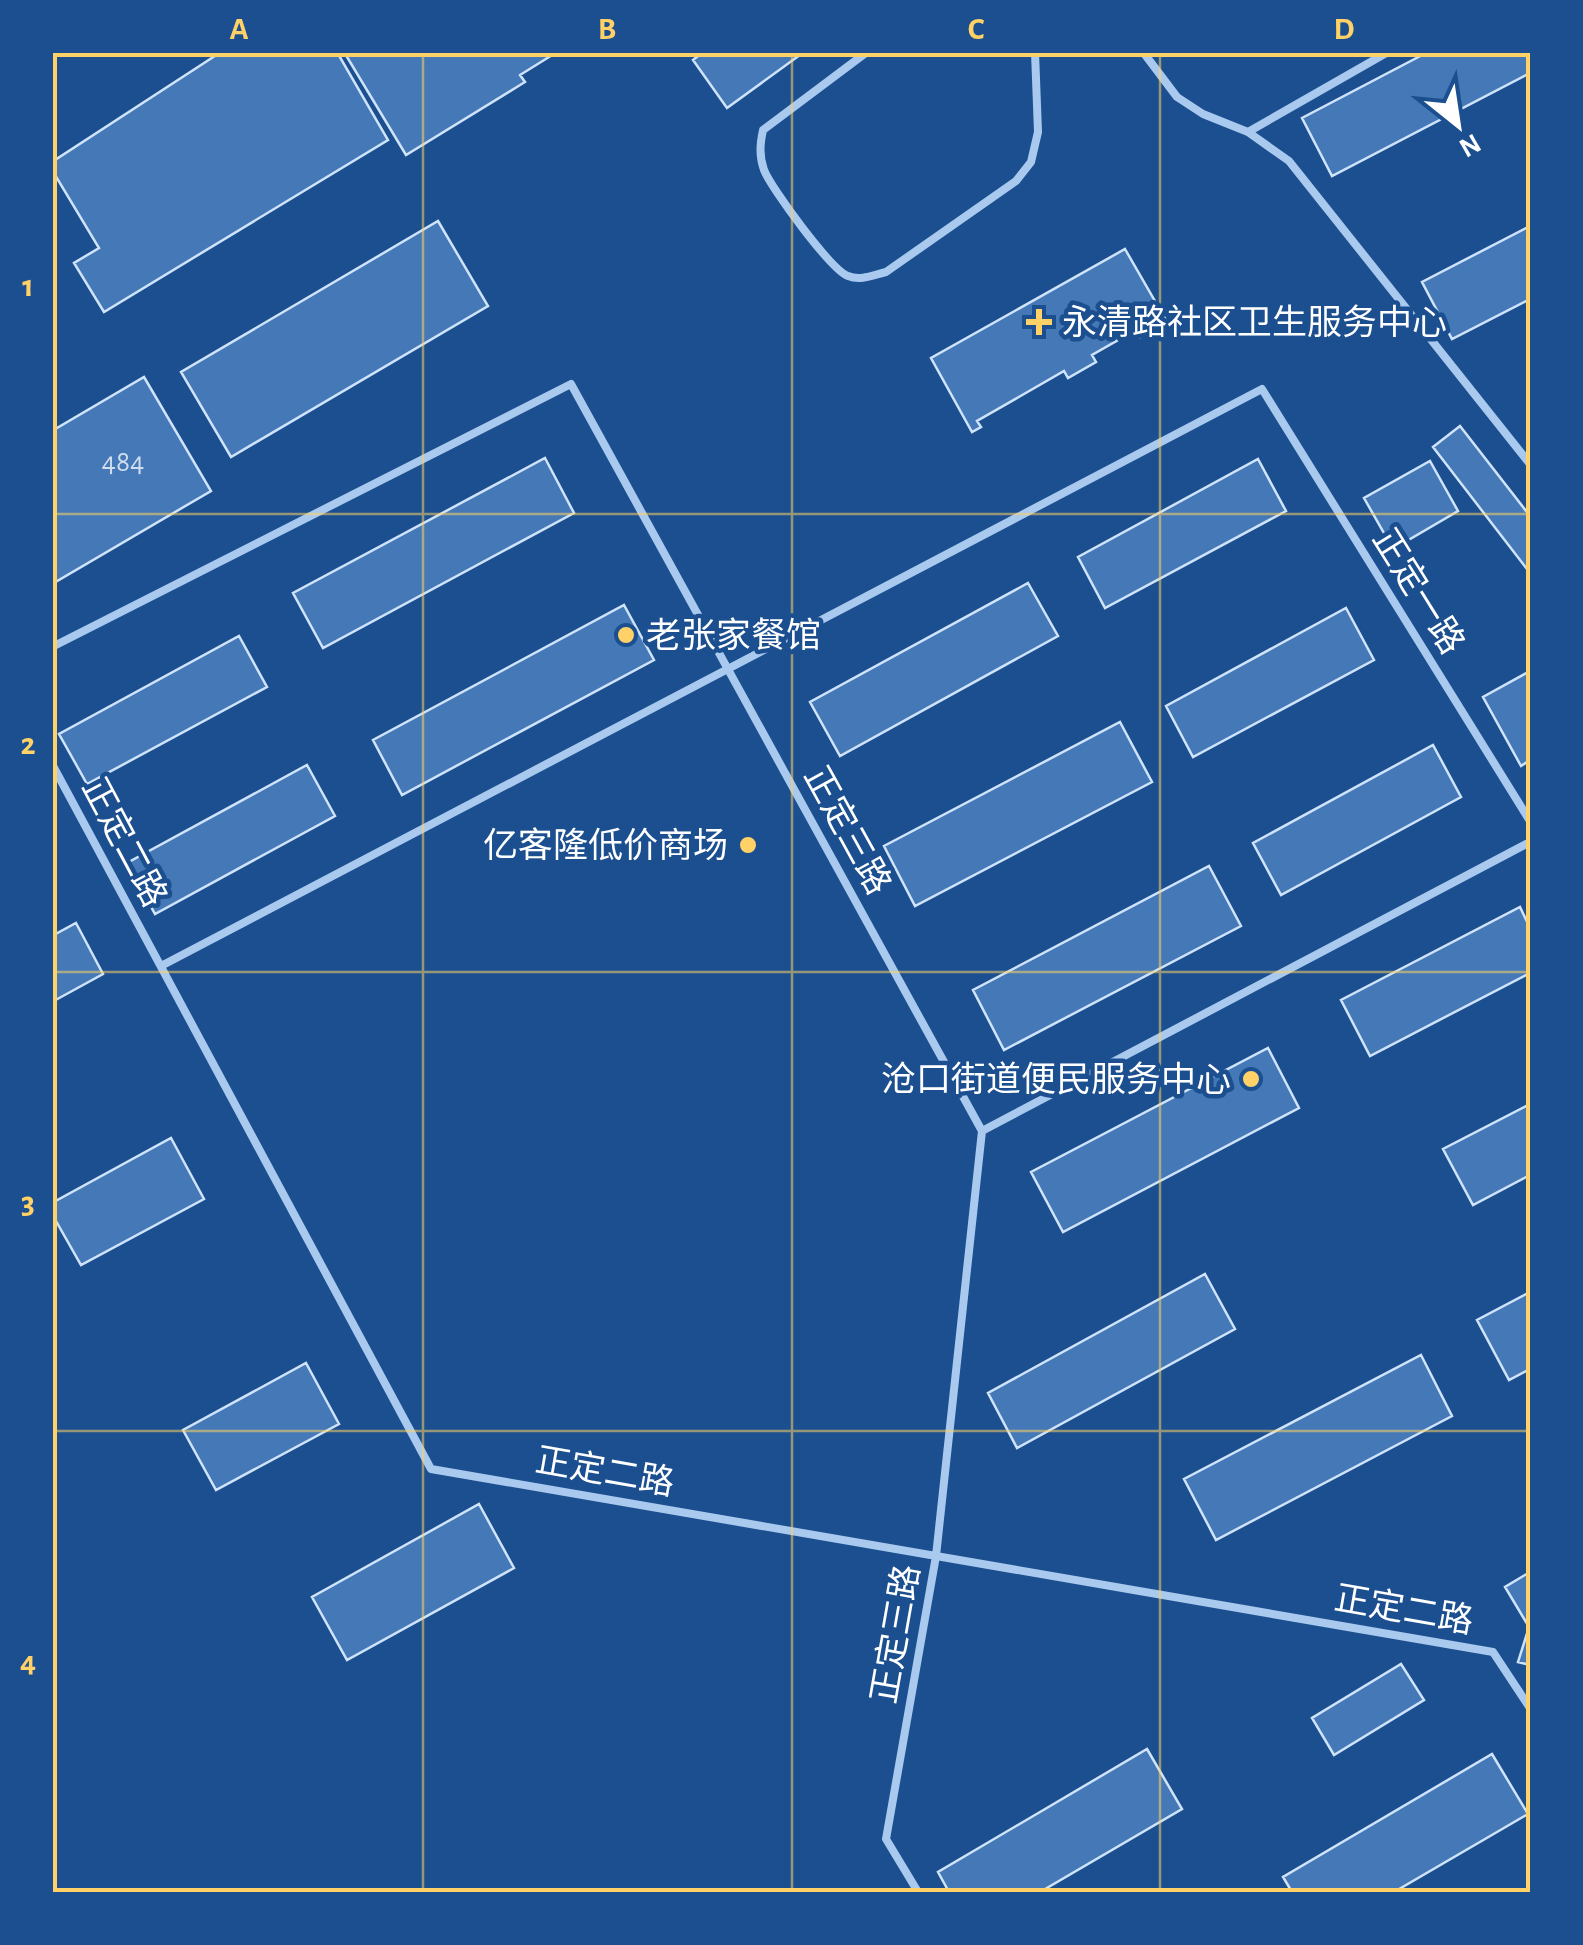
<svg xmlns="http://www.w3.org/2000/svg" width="1583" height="1945" viewBox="0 0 1583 1945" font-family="'Alegreya Sans','Noto Sans SC',sans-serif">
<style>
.building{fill:#4478b7;stroke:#cfe3fa;stroke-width:2.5}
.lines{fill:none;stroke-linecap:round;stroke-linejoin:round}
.service{stroke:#a9c9ee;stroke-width:8}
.grid{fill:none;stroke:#ffd166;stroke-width:2.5;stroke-opacity:0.55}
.poi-dot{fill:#ffd166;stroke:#1b4f8f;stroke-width:4}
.labels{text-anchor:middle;stroke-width:9;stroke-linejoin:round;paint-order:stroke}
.number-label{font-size:30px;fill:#d0dded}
.poi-label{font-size:35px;fill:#fff;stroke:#1b4f8f;text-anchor:start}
.street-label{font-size:35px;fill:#fff;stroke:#1b4f8f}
.neatline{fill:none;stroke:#ffd166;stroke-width:4}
.grid-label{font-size:32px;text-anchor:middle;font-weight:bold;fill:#ffd166}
</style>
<rect width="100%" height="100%" fill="#1b4f8f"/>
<path class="building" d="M221 52H337L388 140 104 312 74 263 99 248 52 170V162Z
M344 52H557L520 75 525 82 406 155Z
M703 52H804L727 108 693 60Z
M1428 52H1530V73L1332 176 1302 118Z
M438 221 488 306 231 457 181 372Z
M1530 226V299L1452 339 1422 282Z
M1125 249 1167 322 1140 337 1136 330 1092 355 1096 362 1068 378 1064 371 977 421 981 427 972 432 931 358Z
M144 377 211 491 52 584V431Z
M1460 426 1530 516V573L1433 447Z
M545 458 574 513 323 648 293 593Z
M1258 459 1286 511 1105 608 1078 557Z
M1430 461 1458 511 1393 549 1364 498Z
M1028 583 1058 636 840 756 810 702Z
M624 605 654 660 402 795 373 740Z
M1346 608 1374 660 1193 757 1166 706Z
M239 636 267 687 87 784 59 734Z
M1530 671V760L1521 766 1483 697Z
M1120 722 1152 782 915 906 884 846Z
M1433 745 1461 797 1281 895 1253 843Z
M307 765 335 816 155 914 127 863Z
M1209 866 1241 926 1004 1050 973 990Z
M1520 907 1530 928V973L1370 1056 1341 1000Z
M76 923 103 974 52 1002V936Z
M1268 1048 1299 1108 1063 1232 1031 1172Z
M1530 1104V1175L1473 1205 1443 1149Z
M171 1138 204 1199 81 1265 52 1214V1203Z
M1205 1274 1235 1329 1017 1448 988 1393Z
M1530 1292V1369L1509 1380 1477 1320Z
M1421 1355 1452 1416 1216 1540 1184 1479Z
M306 1363 339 1424 216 1490 183 1430Z
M479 1504 514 1568 347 1660 312 1597Z
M1530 1572V1665L1518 1662 1529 1627 1505 1587Z
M1401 1664 1424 1700 1334 1755 1312 1718Z
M1147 1749 1182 1809 1040 1892H949L938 1872Z
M1492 1754 1528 1814 1394 1892H1292L1283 1877Z"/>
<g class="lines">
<path class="service" d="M867 52 763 130C760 144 759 156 764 170 771 188 831 270 848 276 861 281 873 275 886 272L1016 181 1031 162 1038 132 1035 52
M1143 52 1177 97 1203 114 1248 132 1289 161 1530 464
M1248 132 1388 52
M52 647 571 384 982 1131 936 1556 886 1839 918 1892
M52 764 431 1469 1493 1652 1530 1708
M161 966 1262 389 1530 821
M982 1131 1530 842"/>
</g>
<path class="grid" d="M423 52V1892M792 52V1892M1160 52V1892M52 514H1530M52 972H1530M52 1431H1530"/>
<g class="poi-dot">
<path d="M1034 307h10v10h10v10h-10v10h-10v-10h-10v-10h10z"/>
<circle cx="626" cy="635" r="10"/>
<circle cx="748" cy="845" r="10"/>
<circle cx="1251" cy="1079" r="10"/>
</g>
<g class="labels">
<g class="number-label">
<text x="123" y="471">484</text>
</g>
<g class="poi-label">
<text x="1062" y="334">永清路社区卫生服务中心</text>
<text x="646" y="647">老张家餐馆</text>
<text x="728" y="857" text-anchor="end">亿客隆低价商场</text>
<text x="1231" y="1091" text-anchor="end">沧口街道便民服务中心</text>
</g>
<g class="street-label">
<text transform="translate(1419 591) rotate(58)" y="12">正定一路</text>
<text transform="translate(848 830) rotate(61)" y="12">正定三路</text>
<text transform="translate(125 842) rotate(62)" y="12">正定二路</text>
<text transform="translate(605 1471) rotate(10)" y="12">正定二路</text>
<text transform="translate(1404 1609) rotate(10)" y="12">正定二路</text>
<text transform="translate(895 1634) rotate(-80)" y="12">正定三路</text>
</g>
</g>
<rect width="1583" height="1945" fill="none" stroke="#1b4f8f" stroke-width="110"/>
<g transform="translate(1458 125) rotate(150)" stroke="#1b4f8f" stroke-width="8" paint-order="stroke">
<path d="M0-8L18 38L0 25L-18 38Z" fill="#ffffff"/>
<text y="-15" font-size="28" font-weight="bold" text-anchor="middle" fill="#ffffff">N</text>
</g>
<rect x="55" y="55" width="1473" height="1835" class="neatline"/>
<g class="grid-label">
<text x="239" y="39">A</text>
<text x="607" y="39">B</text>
<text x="976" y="39">C</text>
<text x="1344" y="39">D</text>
<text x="28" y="296">1</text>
<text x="28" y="754">2</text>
<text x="28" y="1213">3</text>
<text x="28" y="1672">4</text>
</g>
</svg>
